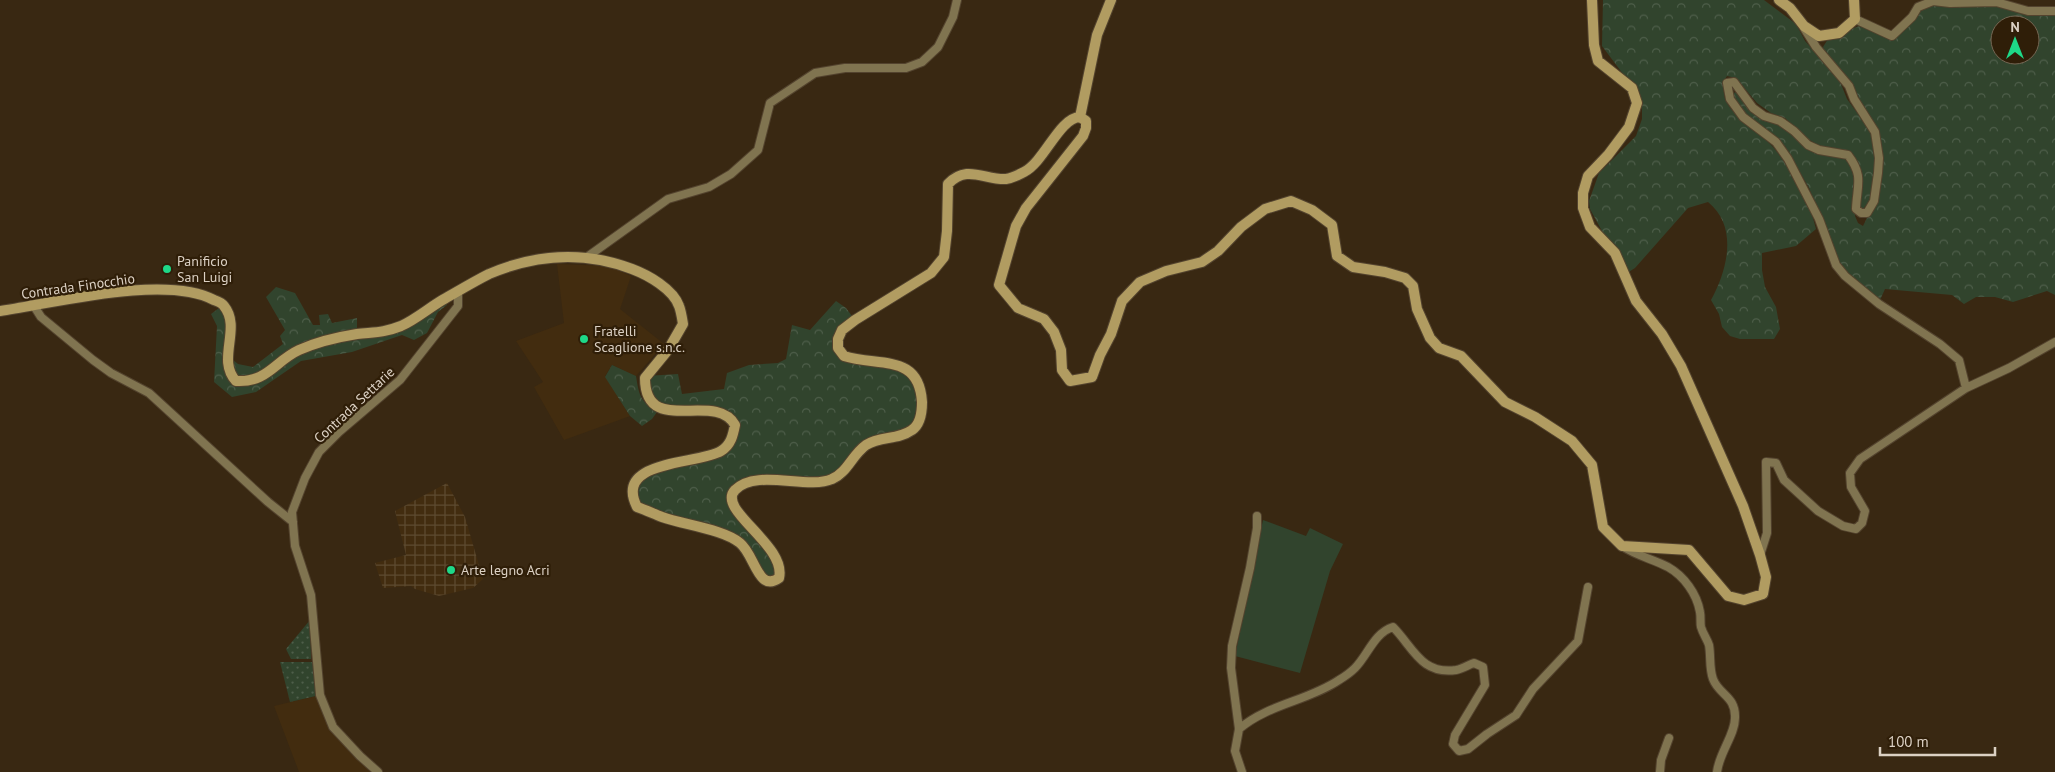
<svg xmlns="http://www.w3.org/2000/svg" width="2055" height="772" viewBox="0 0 2055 772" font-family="'PT Sans',sans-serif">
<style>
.built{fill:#422c0f}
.industrial{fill:url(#industrial-grid)}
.grass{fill:url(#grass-dots)}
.forest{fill:url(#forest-crowns);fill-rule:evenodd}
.pitch{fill:#31442d}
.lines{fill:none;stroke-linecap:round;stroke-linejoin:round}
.street-casing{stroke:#53432e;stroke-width:10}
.secondary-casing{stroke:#53432e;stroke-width:12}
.street{stroke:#807450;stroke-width:8}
.secondary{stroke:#b19c61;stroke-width:10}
.poi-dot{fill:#1ed888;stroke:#2f1e08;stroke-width:2}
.labels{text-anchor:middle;stroke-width:4.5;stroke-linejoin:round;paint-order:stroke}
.poi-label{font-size:14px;fill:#dcd1c4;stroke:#2f1e08;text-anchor:start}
.street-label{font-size:14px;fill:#dcd1c4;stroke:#2f1e08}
</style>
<defs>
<pattern id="industrial-grid" width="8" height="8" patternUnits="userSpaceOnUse" patternTransform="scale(1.25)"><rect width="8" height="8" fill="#422c0f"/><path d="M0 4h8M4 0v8" fill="none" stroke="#5d4a30"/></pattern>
<pattern id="grass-dots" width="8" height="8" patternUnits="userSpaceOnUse" patternTransform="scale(1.25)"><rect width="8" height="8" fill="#31442d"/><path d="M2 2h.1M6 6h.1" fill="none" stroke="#4e5e4a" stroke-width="1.8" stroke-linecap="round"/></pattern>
<pattern id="forest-crowns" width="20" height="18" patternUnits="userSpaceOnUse" patternTransform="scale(1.25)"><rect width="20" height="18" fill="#31442d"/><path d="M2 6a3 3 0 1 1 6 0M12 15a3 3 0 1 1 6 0" fill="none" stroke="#4e5e4a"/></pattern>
</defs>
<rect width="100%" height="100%" fill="#392812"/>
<path class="built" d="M557 264 609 266 631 276 620 309 664 344 636 376 612 365 605 376 630 416 564 440 534 387 543 382 516 341 564 323Z
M320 695 333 727 378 772H299L274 706Z"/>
<path class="industrial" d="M447 483 465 517 483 579 473 588 439 596 415 589 411 586 383 588 375 563 406 555 395 511Z"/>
<path class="grass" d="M310 620 311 659H291L286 649Z
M280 662H316L320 695 290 702Z"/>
<path class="forest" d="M1603 0H1764L1796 24 1805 41 1829 67 1841 84 1847 99 1872 133 1877 158 1872 198 1863 209 1859 207 1857 163 1850 151 1821 147 1808 139 1785 118 1771 113 1757 103 1736 78 1727 76 1723 82C1724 87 1723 95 1726 101 1733 117 1761 133 1773 147 1792 170 1809 199 1816 229L1796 246 1762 253V270L1765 287 1776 307 1780 329 1774 339H1740L1730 336 1722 327 1719 314 1711 300C1727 271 1739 227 1708 202L1688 208 1635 268 1627 273 1621 255 1614 249 1603 233 1590 209 1589 201 1599 173 1636 136 1642 119V101L1639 91 1626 78 1602 46Z
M1934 3 1995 4 2055 13V295L2047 291 2013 302 1995 297H1976L1964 304 1952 295 1885 289 1880 300 1846 271 1838 261 1809 188 1785 146 1745 116 1733 100V93L1737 92 1778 124 1791 131 1805 146 1845 157 1854 170 1855 216 1858 223 1863 226 1878 196 1877 131 1856 98 1851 84 1825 54 1823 47 1828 39 1859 26 1869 28 1887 37 1919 8ZM2000 25H2030V55H2000Z
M276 287 295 293 313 325H320L319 315 328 314 332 323 357 318V334L384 332 445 298 447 305 438 312 427 333 414 340 402 335 352 352 301 361 256 392 232 397 214 382 217 326 211 314 223 305 230 320 228 356 238 364 253 367 283 344 280 336 285 330 266 297Z
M836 301 846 308 855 320 838 339 844 356 901 366 921 391 915 428 879 440 829 481 753 482 732 497 780 572 767 582 738 541 637 507 634 484 646 471 705 458 732 439 731 417 682 412 650 400 646 376 678 374 682 394 724 389 727 373 749 365 778 363 786 359 792 325 810 330Z
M612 365 636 376C639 395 640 401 657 412L652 419 642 426 630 416 605 377Z"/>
<path class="pitch" d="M1263 520 1306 536 1310 528 1343 544 1330 571 1300 673 1235 656Z"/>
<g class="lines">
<defs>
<path id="street" d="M1855 19 1892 36 1912 17 1918 7 1933 1 1950 3 1996 2 2028 11H2055
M1804 28 1816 47 1849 86 1854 99 1875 132 1879 158 1878 173 1874 201 1867 213H1861L1856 209C1857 185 1864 176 1848 155L1819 150 1808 145 1794 131 1780 121 1764 116 1753 108 1734 82 1727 83 1730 99 1743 117 1776 142 1788 159 1819 219 1836 265 1845 276 1879 304 1940 344 1959 360 1966 388
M587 257 668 199 709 187 731 174 758 150 770 103 815 73 845 68H906L922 62 938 47 953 17 957 0
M34 306 41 317 93 360 111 373 149 393 268 502 293 522
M1622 546C1637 556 1653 559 1668 567 1684 576 1697 594 1700 612 1701 617 1700 623 1701 627 1703 634 1707 639 1709 645 1711 656 1709 668 1713 679 1719 695 1736 696 1735 718 1735 735 1719 753 1717 772
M1760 555 1767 533 1766 462 1776 463 1784 480 1818 511 1843 526 1856 529 1862 523 1865 511 1851 487 1850 473 1860 459 1966 388 2009 368 2055 342
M1239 729C1268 704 1308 701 1339 680 1344 677 1350 673 1355 668 1368 655 1374 633 1393 627 1413 647 1421 675 1456 670 1462 669 1468 665 1474 663L1483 667 1485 685 1455 735 1453 744 1459 751 1468 749 1487 734 1516 715 1533 689 1578 641 1588 587
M378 772 360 756 333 727 320 695 311 595 295 546 292 512 305 478 319 452 339 432 400 380 458 306V292
M1242 772 1235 751 1239 729 1231 668 1232 646 1250 568 1257 528V516
M1660 772 1661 760 1669 738"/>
<path id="secondary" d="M1779 0 1790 8 1804 26 1819 36 1839 33 1855 19 1854 0
M1080 117 1086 121V128L1083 136 1026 208 1016 226 999 285 1018 308 1044 319 1054 332 1061 350 1062 370 1070 381 1092 377 1100 355 1111 334 1122 301 1140 282 1166 271 1202 262 1218 251 1241 227 1265 209 1291 201 1312 210 1332 225 1337 256 1353 267 1385 272 1405 278 1413 286 1417 309 1430 338 1439 348 1461 356 1505 402 1535 417 1572 441 1592 465 1603 527 1622 546 1689 550 1728 596 1744 600 1763 594 1766 577 1760 555 1743 506 1681 366 1662 334 1636 301 1615 253 1590 227 1583 208V193L1588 176 1608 155 1629 127 1637 103 1632 88 1598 61 1594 45 1592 0
M1080 117 1097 35 1111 0
M0 311C54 303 166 274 214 300 217 301 222 303 224 306 242 328 216 360 236 381 267 383 275 361 299 350 317 342 338 337 357 334 376 332 383 333 401 326 417 319 431 306 446 298 460 290 475 281 489 274 536 254 585 251 632 269 648 275 673 289 679 306 681 311 682 318 683 324L668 350 645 378C645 438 715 390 735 425 733 435 731 445 721 451 698 465 613 459 637 507 646 510 654 514 662 517 684 525 723 529 740 543 755 555 758 593 779 578 787 545 716 510 735 490 756 468 807 490 832 479 847 473 852 455 866 445 880 436 898 440 912 430 921 424 922 412 922 402 919 353 879 367 844 356L838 348V339L842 330 855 320 931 273 944 257 947 231 948 184C967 164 984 180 1006 179 1013 178 1018 175 1024 172 1045 161 1059 118 1080 117"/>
</defs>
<use href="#street" class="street-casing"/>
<use href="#secondary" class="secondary-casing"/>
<use href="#street" class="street"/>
<use href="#secondary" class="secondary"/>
</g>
<g class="poi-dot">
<circle cx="167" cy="269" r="5"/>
<circle cx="584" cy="339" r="5"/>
<circle cx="451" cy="570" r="5"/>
</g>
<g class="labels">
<g class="poi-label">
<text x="177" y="266">Panificio<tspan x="177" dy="16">San Luigi</tspan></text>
<text x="594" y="336">Fratelli<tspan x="594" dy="16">Scaglione s.n.c.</tspan></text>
<text x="461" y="575">Arte legno Acri</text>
</g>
<g class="street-label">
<text transform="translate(78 286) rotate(-8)" y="5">Contrada Finocchio</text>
<text transform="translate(354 405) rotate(-43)" y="5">Contrada Settarie</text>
</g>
</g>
<g transform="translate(2015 40)"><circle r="24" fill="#2f1e08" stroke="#746653"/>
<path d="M0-4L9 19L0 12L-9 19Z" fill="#1ed888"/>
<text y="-8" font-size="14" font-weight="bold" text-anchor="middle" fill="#dcd1c4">N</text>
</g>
<path d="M1880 747v8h115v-8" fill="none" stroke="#dcd1c4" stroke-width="2.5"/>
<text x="1888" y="747" font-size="15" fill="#dcd1c4" stroke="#2f1e08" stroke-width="4" paint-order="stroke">100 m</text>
</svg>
